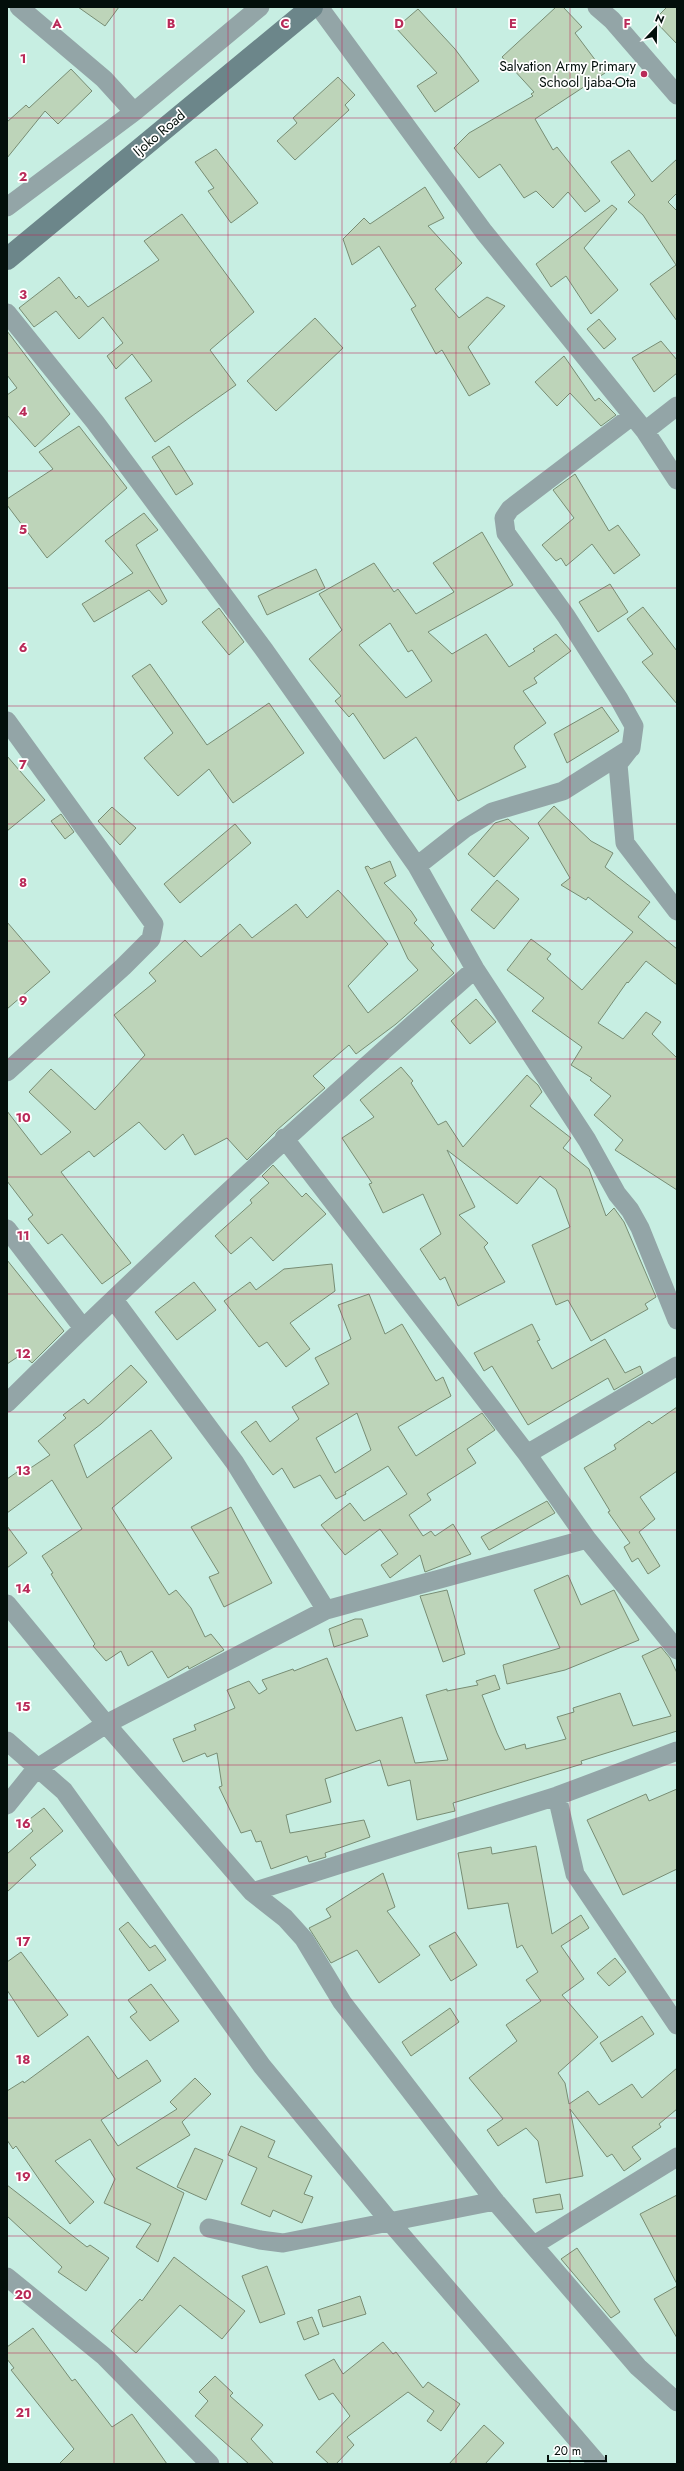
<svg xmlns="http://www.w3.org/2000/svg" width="684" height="2471" viewBox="0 0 684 2471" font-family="Jost,sans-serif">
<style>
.building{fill:#bdd4b9;stroke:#788d74;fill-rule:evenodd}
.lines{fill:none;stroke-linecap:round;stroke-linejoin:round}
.minor{stroke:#93a5a7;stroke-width:19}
.secondary{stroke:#6c868a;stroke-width:22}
.grid{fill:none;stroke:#b92a58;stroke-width:1;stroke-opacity:0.55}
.poi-dot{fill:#b92a58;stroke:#fff;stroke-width:1.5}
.labels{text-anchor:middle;stroke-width:3.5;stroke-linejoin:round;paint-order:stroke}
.poi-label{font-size:14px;fill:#030f0b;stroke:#fff;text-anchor:end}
.street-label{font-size:14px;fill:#030f0b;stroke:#fff}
.grid-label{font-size:13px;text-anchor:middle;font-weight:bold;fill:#b92a58;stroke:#fff;stroke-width:3.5;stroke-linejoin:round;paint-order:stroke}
</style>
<rect width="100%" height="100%" fill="#c7eee2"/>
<path class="building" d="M78 7H119L105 26Z
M556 7H563L582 27 575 33 605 73 535 119 553 150 557 147 600 201 585 212 568 192 553 208 536 191 524 198 500 164 479 178 454 148 469 133 533 96 531 94 534 92 502 57Z
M667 7H677V44L654 20Z
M418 9 455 49 479 81 435 112 417 86 437 73 396 28Z
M71 69 92 91 58 124 45 111 7 158V122L26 105 29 108Z
M338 77 355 95 345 105 349 110 295 160 277 141 297 123 293 118Z
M216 149 258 203 231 223 208 191 214 188 195 162Z
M629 150 652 182 677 159V193L668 202 677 211V321L650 284 676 265 643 215 628 202 635 195 611 162Z
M425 187 444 218 428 226 462 263 435 289 459 318 487 297 505 306 468 347 490 384 469 396 442 350 436 354 411 309 416 306 379 246 352 265 343 239 364 218 370 224Z
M612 205 617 209 584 248 618 290 591 314 566 276 551 287 536 264Z
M182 214 254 312 210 350 236 385 155 442 125 398 152 381 132 354 116 369 107 356 123 343 103 317 79 339 56 311 34 327 19 308 59 277 76 299 79 296 88 307 159 260 144 241Z
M315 318 343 348 276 411 247 381Z
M599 319 616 339 604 349 587 329Z
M7 331 70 414 35 447 7 415V395L17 388 7 375Z
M661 341 677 360V373L654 392 632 358Z
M564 356 595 401 599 398 616 415 601 426 570 393 557 406 535 382Z
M79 426 127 488 47 558 7 505V499L53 469 39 452Z
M169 446 193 484 176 495 152 457Z
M575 474 609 531 618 525 640 555 614 574 592 544 566 566 561 558 556 561 542 545 574 518 553 490Z
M144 513 158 530 136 545 167 601 162 605 149 590 94 622 82 604 133 573 105 541Z
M482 532 513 585 428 632 452 654 486 634 509 667 535 651 533 649 556 634 571 651 534 678 537 683 523 691 546 723 515 745 514 748 526 767 458 801 416 737 384 759 353 713 349 717 335 701 341 696 309 659 342 630 319 594 374 563 394 592 398 589 416 614 454 592 433 563ZM390 623 408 652 412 650 432 681 406 698 359 645Z
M316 569 325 588 267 615 258 596Z
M610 584 628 612 598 632 579 602Z
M643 607 677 651V704L642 662 653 654 627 619Z
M219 608 244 642 229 655 202 622Z
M150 664 207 745 269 703 304 753 233 803 209 769 178 796 144 758 173 733 132 676Z
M602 707 619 731 567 763 554 734Z
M7 756 45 800 7 831Z
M554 806 591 841 613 853 605 867 650 902 638 917 677 949V985L646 961 628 983 627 982 598 1023 623 1039 646 1012 661 1022 652 1034 677 1058V1190L615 1150 623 1140 594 1115 611 1096 590 1080 592 1078 571 1065 582 1047 532 1011 544 998 507 970 531 939 551 954 547 959 582 990 633 932 588 897 586 900 561 885 570 878 538 823Z
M112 807 136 828 120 845 98 821Z
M61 814 74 832 65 839 51 821Z
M508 819 529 838 494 877 468 854 495 823Z
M235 824 251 843 180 903 164 884Z
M390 861 396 876 384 883 411 911 417 920 414 923 434 945 431 948 454 973 396 1024 356 1054 349 1045 313 1076 325 1088 277 1130 247 1160 227 1138 195 1155 183 1134 165 1150 139 1122 94 1157 89 1151 61 1172 131 1263 102 1284 62 1234 48 1244 28 1219 33 1215 7 1181V1111L41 1155 71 1132 29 1092 51 1069 95 1110 145 1055 114 1015 156 981 149 973 185 940 201 957 240 924 252 938 296 904 307 918 338 890 388 944 348 986 368 1013 418 970 408 959 365 867 368 866 371 869Z
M497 880 519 899 494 929 471 910Z
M7 922 50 972 7 1009Z
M476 999 496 1022 470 1044 451 1021Z
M401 1067 413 1081 411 1083 438 1125 446 1121 463 1147 527 1075 538 1085 542 1092 530 1106 571 1138 563 1148 589 1169 606 1216 614 1208 624 1222 656 1297 645 1304 648 1309 591 1341 568 1300 556 1305 532 1245 570 1227 556 1189 540 1176 517 1204 447 1150 475 1207 459 1215 488 1243 484 1247 505 1282 458 1306 445 1277 440 1280 420 1249 441 1234 423 1194 383 1213 369 1184 372 1183 342 1138 374 1117 360 1100Z
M273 1165 302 1197 306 1193 326 1214 273 1261 251 1237 231 1254 215 1236 252 1203 250 1200 269 1183 262 1176Z
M7 1260 64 1331 32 1363 22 1354 7 1364Z
M332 1264 335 1291 290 1323 310 1349 286 1367 267 1342 259 1347 224 1301 250 1282 256 1290 284 1269Z
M194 1282 216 1310 177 1340 155 1312Z
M369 1294 385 1334 402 1324 436 1381 443 1377 451 1396 398 1427 416 1456 482 1413 495 1430 467 1449 476 1463 427 1494 431 1500 409 1515 423 1536 431 1531 435 1536 453 1524 471 1554 425 1572 420 1555 390 1578 381 1565 398 1554 380 1529 345 1555 321 1525 350 1503 364 1521 407 1494 388 1466 345 1492 346 1494 336 1499 320 1475 294 1488 282 1468 273 1475 241 1432 256 1421 270 1442 299 1419 292 1407 329 1384 315 1358 351 1339 338 1305ZM357 1413 371 1450 335 1473 316 1438Z
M532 1324 540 1340 537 1341 552 1369 605 1339 625 1373 640 1366 643 1373 614 1390 608 1378 528 1425 492 1366 484 1371 474 1353Z
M131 1365 147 1382 101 1424 74 1445 87 1478 151 1430 172 1458 112 1508 169 1595 176 1590 191 1608 205 1637 211 1634 224 1650 189 1669 188 1666 168 1678 152 1651 128 1666 121 1651 106 1661 93 1646 95 1644 51 1574 53 1573 42 1556 82 1529 52 1480 7 1513V1479L20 1470 23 1473 50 1455 38 1441 66 1418 63 1415 84 1399 88 1404Z
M677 1407V1471L640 1497 655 1519 639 1532 660 1566 648 1574 638 1558 632 1562 624 1547 630 1543 608 1512 610 1511 584 1468 616 1449 614 1445 649 1421 652 1424Z
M547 1501 555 1513 489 1550 481 1537Z
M231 1507 272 1583 224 1607 209 1577 219 1573 191 1527Z
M7 1526 27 1553 7 1568Z
M568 1575 581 1605 614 1590 639 1640 565 1670 507 1684 503 1665 560 1648 534 1590Z
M447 1590 465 1654 443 1662 420 1596Z
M355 1619H362L368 1636 334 1647 329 1629Z
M661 1647 670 1658 677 1673V1731L581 1761 582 1764 453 1803 455 1811 417 1820 410 1780 388 1786 380 1760 325 1779 331 1802 286 1815 290 1833 364 1820 370 1837 325 1853 326 1857 309 1862 307 1856 271 1869 261 1841 256 1842 251 1830 241 1833 219 1787 222 1786 217 1753 207 1757 205 1753 183 1762 173 1739 196 1730 194 1725 235 1708 227 1690 249 1681 259 1694 267 1689 262 1680 293 1669 294 1671 327 1658 356 1731 402 1717 415 1763 448 1760 426 1695 447 1689V1691L478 1685 476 1681 495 1675 500 1689 482 1695 497 1733 505 1750 525 1744 526 1749 566 1739 557 1717 574 1712 573 1708 620 1693 633 1726 671 1716 642 1656Z
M677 1789V1869L623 1895 587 1820 646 1794 649 1801Z
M44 1808 63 1831 30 1858 36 1865 7 1892V1854L33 1831 26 1822Z
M536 1846 552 1934 581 1915 589 1928 561 1946 584 1979 562 1995 598 2037 558 2073 565 2083 569 2104 588 2091 599 2105 632 2084 642 2098 677 2068V2109L659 2124 661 2127 632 2147 641 2159 624 2171 612 2154 607 2157 570 2109 583 2176 546 2183 538 2141 526 2128 498 2146 487 2130 503 2119 469 2078 517 2041 506 2025 541 2001 526 1980 538 1972 522 1945 517 1948 508 1903 468 1909 458 1853 491 1847 492 1854Z
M383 1873 395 1907 387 1911 420 1955 379 1983 357 1950 331 1963 309 1928 331 1917 326 1909Z
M128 1922 150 1948 155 1945 166 1960 149 1971 119 1929Z
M455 1932 477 1965 451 1981 429 1946Z
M21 1952 68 2015 38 2037 7 1990V1962Z
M615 1958 626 1972 609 1986 597 1973Z
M151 1984 179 2021 150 2041 130 2017 137 2012 128 2000Z
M450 2008 459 2022 411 2056 402 2042Z
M642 2016 654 2034 612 2062 600 2043Z
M88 2036 118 2079 147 2060 161 2081 101 2120 118 2146 177 2109 170 2102 195 2078 211 2094 182 2122 190 2135 136 2168 184 2193 158 2262 136 2247 151 2224 104 2203 115 2179 90 2139 55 2161 94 2202 70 2224 16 2146 13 2149 7 2140V2091L23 2081 24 2083Z
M241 2126 275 2141 268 2157 312 2176 304 2194 313 2197 302 2223 273 2210 270 2217 241 2204 257 2168 228 2155Z
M195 2148 223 2160 206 2200 177 2187Z
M7 2185 87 2247 90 2245 109 2258 86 2291 58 2272 62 2267 7 2216Z
M560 2194 563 2209 536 2213 533 2199Z
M677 2195V2284L640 2214Z
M577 2248 620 2312 611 2318 561 2259Z
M174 2257 245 2311 222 2339 180 2305 136 2353 111 2331 140 2299 142 2301Z
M267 2266 285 2314 260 2323 242 2276Z
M677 2286V2338L654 2299Z
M360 2296 366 2314 323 2327 318 2310Z
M312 2317 319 2334 304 2340 297 2322Z
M33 2328 72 2381 75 2379 112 2427 132 2414 167 2464H59L74 2449 11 2370 14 2368 7 2359V2347Z
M383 2342 393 2354 396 2352 423 2388 428 2382 460 2404 441 2431 427 2421 434 2411 408 2392 347 2437 354 2445 336 2464H329L316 2452 350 2416 333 2393 319 2400 305 2375 334 2359 343 2374Z
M215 2376 233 2393 230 2396 263 2425 251 2439 274 2464H249L195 2416 208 2401 199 2392Z
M484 2425 504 2443 485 2464H449Z"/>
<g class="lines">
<path class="minor" d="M19 7 104 79 134 112
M319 7 484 232 645 431 677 480
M597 7 612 20 677 95
M7 207 134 112 260 7
M7 313 95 422 265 651 417 866 475 969 587 1140 617 1194 630 1210 640 1228 677 1320
M645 431 677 406
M7 721 154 924 151 939 123 967 7 1072
M629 750 618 764 625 843 677 911
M417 866 464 829 492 812 563 791 631 748 634 726 619 699 566 616 506 533 504 518 510 509 632 416
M284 1138 527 1454 587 1539 677 1650
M7 1229 83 1328
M114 1300 235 1463 326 1610
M7 1403C158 1253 316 1110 475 969
M527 1454 677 1366
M7 1604 106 1724 252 1892 285 1918 304 1939 342 2002 495 2201 638 2367 677 2402
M7 1741 64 1791 262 2066 391 2223 598 2464
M557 1796 575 1874 677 2025
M7 1805 36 1769 106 1724 326 1610 587 1539
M252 1892 557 1796 677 1751
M209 2228 260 2240 283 2243 495 2201
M534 2245 677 2157
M7 2277 105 2357 210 2464"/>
<path class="secondary" d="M7 259 312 7"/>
</g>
<path class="grid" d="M114 7V2464M228 7V2464M342 7V2464M456 7V2464M570 7V2464M7 118H677M7 235H677M7 353H677M7 471H677M7 588H677M7 706H677M7 824H677M7 941H677M7 1059H677M7 1177H677M7 1294H677M7 1412H677M7 1530H677M7 1647H677M7 1765H677M7 1883H677M7 2000H677M7 2118H677M7 2236H677M7 2353H677"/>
<circle class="poi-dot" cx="644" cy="74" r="4"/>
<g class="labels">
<g class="poi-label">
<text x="636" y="71">Salvation Army Primary<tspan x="636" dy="16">School Ijaba-Ota</tspan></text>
</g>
<g class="street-label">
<text transform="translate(159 133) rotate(-40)" y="5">Ijoko Road</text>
</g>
</g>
<g class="grid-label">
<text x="57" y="28">A</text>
<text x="171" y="28">B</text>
<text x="285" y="28">C</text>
<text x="399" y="28">D</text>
<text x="513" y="28">E</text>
<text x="627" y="28">F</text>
<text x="23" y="63">1</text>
<text x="23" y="181">2</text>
<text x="23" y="299">3</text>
<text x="23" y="416">4</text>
<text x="23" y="534">5</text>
<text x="23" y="652">6</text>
<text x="23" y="769">7</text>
<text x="23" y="887">8</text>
<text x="23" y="1005">9</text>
<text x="23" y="1122">10</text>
<text x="23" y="1240">11</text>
<text x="23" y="1358">12</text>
<text x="23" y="1475">13</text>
<text x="23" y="1593">14</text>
<text x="23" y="1711">15</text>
<text x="23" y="1828">16</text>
<text x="23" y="1946">17</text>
<text x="23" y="2064">18</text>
<text x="23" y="2181">19</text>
<text x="23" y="2299">20</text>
<text x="23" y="2417">21</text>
</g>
<rect width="684" height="2471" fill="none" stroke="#030f0b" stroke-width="16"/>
<g transform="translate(656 28) rotate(22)" stroke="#ffffff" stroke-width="3" paint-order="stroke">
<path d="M0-3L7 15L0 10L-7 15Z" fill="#030f0b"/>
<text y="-6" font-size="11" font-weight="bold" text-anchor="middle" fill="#030f0b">N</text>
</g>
<path d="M548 2455v6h58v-6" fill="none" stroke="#030f0b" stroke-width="2"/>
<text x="554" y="2455" font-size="12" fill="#030f0b" stroke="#ffffff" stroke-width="3" paint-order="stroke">20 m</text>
</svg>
